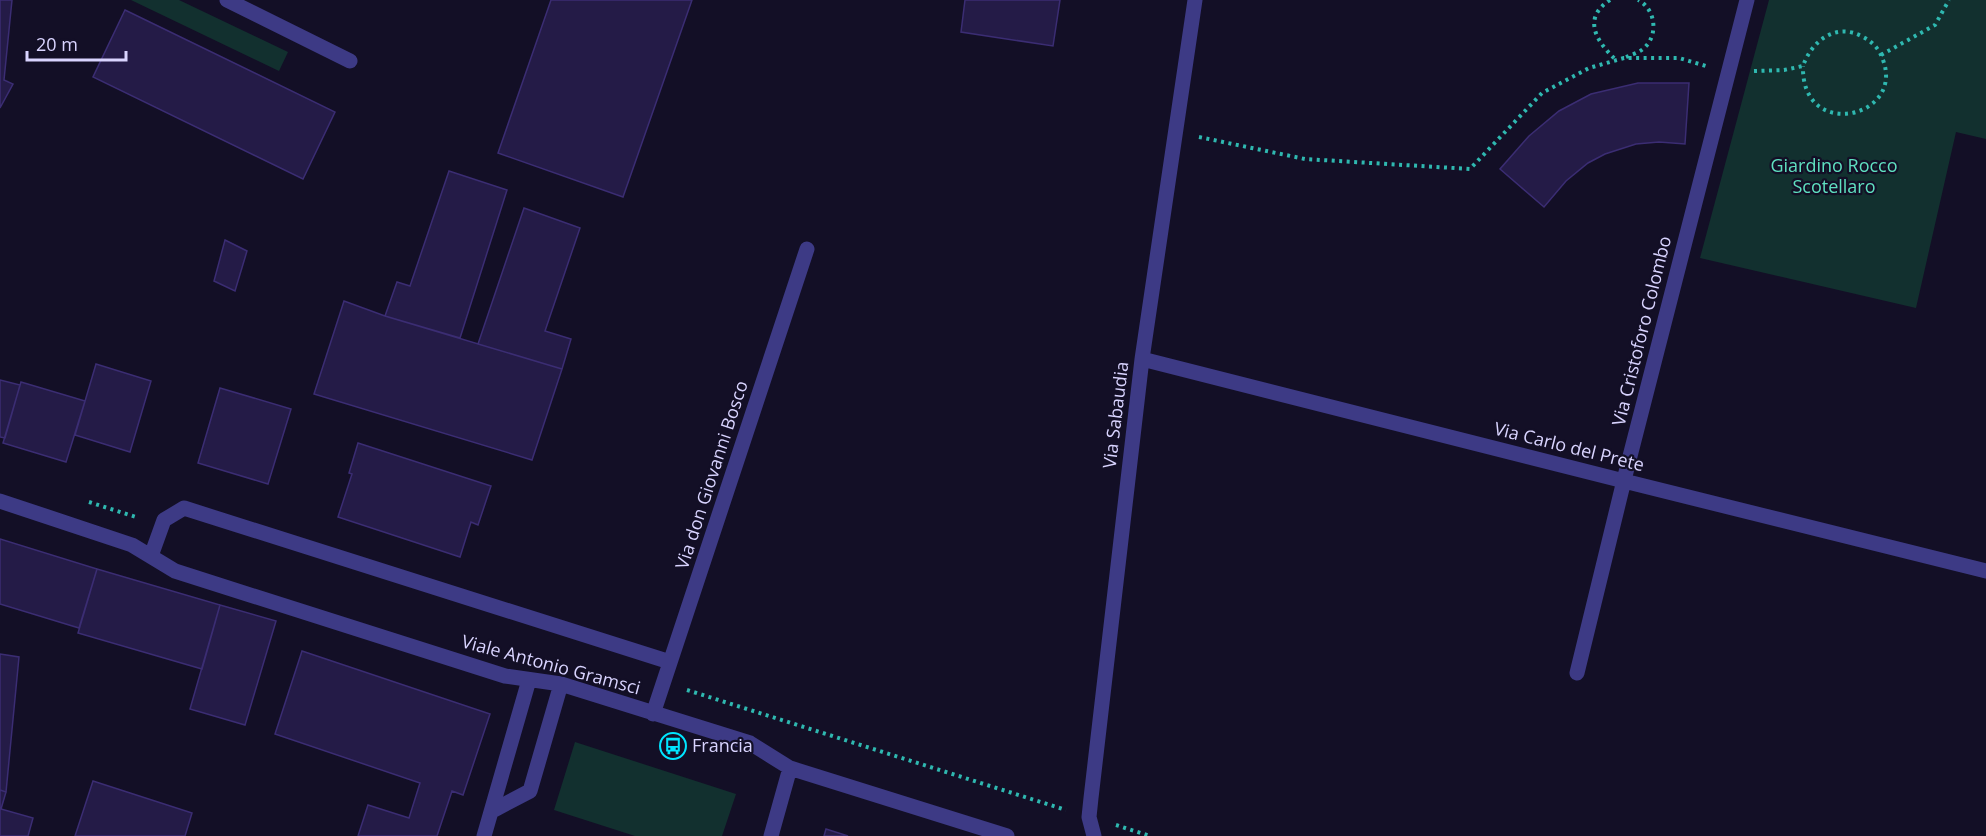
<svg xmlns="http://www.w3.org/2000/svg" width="1986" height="836" viewBox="0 0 1986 836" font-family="'Open Sans',sans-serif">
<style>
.green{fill:#12302f}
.building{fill:#241b47;stroke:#3b2d73;stroke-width:1.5}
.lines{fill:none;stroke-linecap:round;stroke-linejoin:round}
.path{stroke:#2fb8b0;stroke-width:4;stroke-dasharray:3 4.5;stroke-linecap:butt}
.minor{stroke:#3d3a85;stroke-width:15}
.labels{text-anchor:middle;stroke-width:4.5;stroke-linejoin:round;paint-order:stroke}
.park-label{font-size:18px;fill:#5fe0c0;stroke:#130f26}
.street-label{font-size:18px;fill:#d9d4ff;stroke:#130f26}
.poi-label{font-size:18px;fill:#d9d4ff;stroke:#130f26;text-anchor:start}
</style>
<rect width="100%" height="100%" fill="#130f26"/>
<path class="green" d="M131 0H179L288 52 279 71Z
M1769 0H1986V139L1956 132 1916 308 1700 258Z
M575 742 736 794 722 836H635L554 810Z"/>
<path class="building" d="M0 0H12L4 80 13 84 0 108Z
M551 0H692L623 197 498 153Z
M965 0H1060L1053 46 961 32Z
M125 10 335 112 303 179 93 77Z
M1638 83H1689L1685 144 1659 142 1636 144 1605 154 1588 163 1566 181 1544 207 1500 169 1529 136 1559 111 1591 94Z
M449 171 507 190 460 338 385 316 397 282 410 286Z
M524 208 580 228 545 331 571 339 562 369 478 344Z
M225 240 247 251 235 291 214 281Z
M344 301 385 316 562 369 532 460 314 394Z
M96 364 151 381 130 452 75 435Z
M0 380 20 385 5 438 0 437Z
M21 382 85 401 66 462 3 443Z
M220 388 291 409 268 484 198 463Z
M358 443 491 486 478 525 471 522 460 557 338 517 352 474 349 473Z
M0 539 97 569 79 628 0 604Z
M97 569 220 605 202 669 78 633Z
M220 605 276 621 245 725 190 709Z
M302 651 490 714 463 795 452 791 437 836H358L368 805 409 818 420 783 275 734Z
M0 654 19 657 6 792 0 790Z
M93 781 192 813 185 836H75Z
M0 790 6 792 1 809 33 818 28 836H0Z
M826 829 848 836H824Z"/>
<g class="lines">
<path class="path" d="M1610 0C1582 18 1596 41 1615 59
M1881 55 1935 25 1949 0
M1626 57C1631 55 1638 53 1643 49 1659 36 1656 9 1638 0
M1754 71 1784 70 1803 66C1812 40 1837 22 1863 37 1873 42 1880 50 1883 60 1905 118 1801 142 1803 66
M1199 137 1305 159 1470 169 1542 93 1589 68 1624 58H1679L1706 66
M89 502 139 518
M687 690 1066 810
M1116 825 1150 836"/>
<path class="minor" d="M227 0 350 61
M1142 359 1624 481 1986 571
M0 501 132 545 175 571 505 676 561 684 750 743 790 768 1007 836
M151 556 164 520 184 508 670 662
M1577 673 1628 464 1747 0
M653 714 807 249
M492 811 530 791 561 684
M484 836 529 680
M771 836 790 768
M1094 836 1089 817 1091 798 1142 359 1195 0"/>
</g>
<defs>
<symbol id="bus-ring" viewBox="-11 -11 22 22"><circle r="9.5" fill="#130f26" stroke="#00e5ff" stroke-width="1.5"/><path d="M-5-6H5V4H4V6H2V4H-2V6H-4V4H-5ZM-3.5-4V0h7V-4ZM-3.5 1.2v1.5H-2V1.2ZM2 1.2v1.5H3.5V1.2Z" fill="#00e5ff"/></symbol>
</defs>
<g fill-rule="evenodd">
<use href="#bus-ring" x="658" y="731" width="30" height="30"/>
</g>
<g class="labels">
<g class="park-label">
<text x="1834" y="172">Giardino Rocco<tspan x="1834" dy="21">Scotellaro</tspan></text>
</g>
<g class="street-label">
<text transform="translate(1642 331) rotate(-76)" y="6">Via Cristoforo Colombo</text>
<text transform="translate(1116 415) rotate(-83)" y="6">Via Sabaudia</text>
<text transform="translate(1569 447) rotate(14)" y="6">Via Carlo del Prete</text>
<text transform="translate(712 475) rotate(-72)" y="6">Via don Giovanni Bosco</text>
<text transform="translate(551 665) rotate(15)" y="6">Viale Antonio Gramsci</text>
</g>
<g class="poi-label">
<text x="692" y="752">Francia</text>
</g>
</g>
<path d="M27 51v9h99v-9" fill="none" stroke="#d9d4ff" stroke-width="3"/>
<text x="36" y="51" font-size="18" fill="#d9d4ff" stroke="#130f26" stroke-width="4.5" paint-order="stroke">20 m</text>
</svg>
